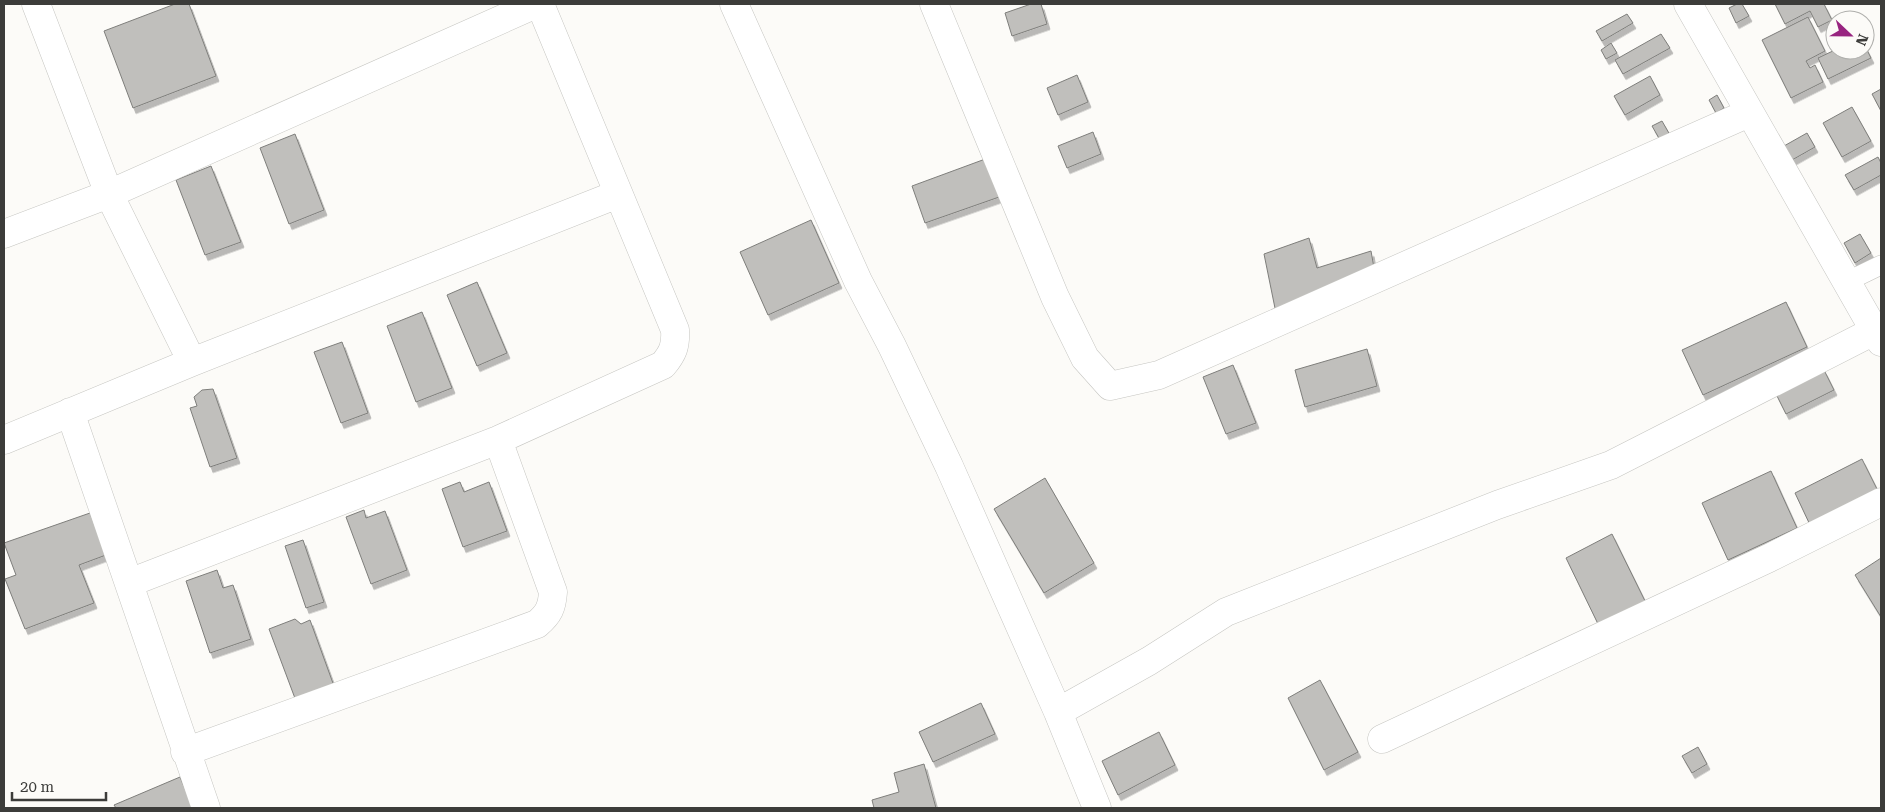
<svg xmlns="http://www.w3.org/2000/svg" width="1885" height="812" viewBox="0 0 1885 812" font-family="'Roboto Serif',serif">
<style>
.building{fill:#c0bfbc;stroke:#7e7e7b;filter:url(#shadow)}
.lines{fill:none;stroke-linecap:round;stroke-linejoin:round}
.service-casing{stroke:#c6c6c2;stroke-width:20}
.minor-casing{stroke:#c6c6c2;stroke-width:29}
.service{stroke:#fff;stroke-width:19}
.minor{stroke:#fff;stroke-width:28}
</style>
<defs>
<filter id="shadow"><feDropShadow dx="3" dy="5.5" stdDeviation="0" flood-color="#0004"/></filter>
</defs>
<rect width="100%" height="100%" fill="#fcfbf8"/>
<path class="building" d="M175 4H189L216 76 133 108 104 31Z
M1031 4H1041L1047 24 1012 36 1005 13Z
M1737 4H1742L1749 16 1736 23 1729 8Z
M1775 4H1824L1832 20 1818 27 1810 11 1785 24Z
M1627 14 1633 23 1602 41 1596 31Z
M1808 17 1825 51 1806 61 1810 68 1815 65 1823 82 1791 98 1762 40Z
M1661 34 1670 48 1623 74 1615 60Z
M1611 43 1617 53 1606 59 1601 50Z
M1865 46 1871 58 1828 79 1818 58 1835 50H1865Z
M1077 75 1088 102 1058 115 1047 88Z
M1650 76 1660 95 1625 115 1614 96Z
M1881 89V111L1872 94Z
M1717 95 1724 108 1716 113 1709 100Z
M1852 107 1871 141 1842 157 1823 123Z
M1662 121 1670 135 1660 140 1652 126Z
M1093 132 1101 154 1067 168 1058 146Z
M1807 133 1815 147 1792 160 1784 146Z
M295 134 324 210 289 224 260 148Z
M1878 157 1881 163V175L1854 190 1845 175Z
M988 158 1002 196 925 223 912 186Z
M211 166 241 242 205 255 176 180Z
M811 220 839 283 768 315 740 252Z
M1860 234 1871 253 1855 263 1844 243Z
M1309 238 1317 268 1371 251 1376 279 1278 323 1264 254Z
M477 282 507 353 477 366 447 295Z
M1786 302 1807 347 1703 395 1682 350Z
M422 312 452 388 416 402 387 326Z
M342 342 368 413 341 423 314 352Z
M1367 349 1377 386 1305 407 1295 370Z
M1233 365 1256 423 1226 434 1203 377Z
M1824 370 1834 390 1786 414 1776 394Z
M213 389 237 458 210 467 190 408 197 406 194 397 202 390Z
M1862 459 1879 493 1811 527 1795 493Z
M1771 471 1797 528 1728 560 1702 503Z
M1045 478 1094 563 1044 593 994 509Z
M460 482 464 492 489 482 507 531 463 547 442 489Z
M364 510 366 518 385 511 407 570 371 584 346 517Z
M90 513 106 555 79 565 94 603 25 629 5 579 16 575 4 543Z
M1612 534 1646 603 1599 626 1566 558Z
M303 540 324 602 306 608 285 546Z
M1881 558V617L1855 575Z
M217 570 223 588 233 585 251 639 210 653 186 581Z
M295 619 301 624 310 620 334 686 296 701 269 629Z
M1320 680 1358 752 1324 770 1288 698Z
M981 703 995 734 933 762 919 732Z
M1159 732 1175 765 1118 795 1102 761Z
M1698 747 1707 764 1692 773 1682 756Z
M924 764 936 808H874L872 800 899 792 894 773Z
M180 777 193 808H116L114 805Z"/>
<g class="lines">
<defs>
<path id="service" d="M1846 282 1881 265"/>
<path id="minor" d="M36 4 109 194 192 362
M734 4 858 281 892 346 949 466 1058 712 1097 808
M934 4 1055 297 1085 358 1110 386 1159 375 1749 113
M1688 4 1881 342
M4 234 109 194 536 4
M70 412 206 808
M4 440 192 362 618 194
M129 583 498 440 663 365C673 353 676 346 675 330L540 4
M1058 712 1149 661 1226 612 1497 505 1611 465 1874 331
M1382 739 1769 558 1881 502
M185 752 537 624C549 614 552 607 553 592L498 440"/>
</defs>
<use href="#service" class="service-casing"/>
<use href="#minor" class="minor-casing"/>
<use href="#service" class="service"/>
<use href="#minor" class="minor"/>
</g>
<rect width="1885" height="812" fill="none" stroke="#3c3c3a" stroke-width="10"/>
<g transform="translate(1850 35) rotate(112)"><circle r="24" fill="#fcfbf8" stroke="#afafac"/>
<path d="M0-4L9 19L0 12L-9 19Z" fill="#982480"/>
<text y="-8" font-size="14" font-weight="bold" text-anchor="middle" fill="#3c3c3a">N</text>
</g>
<path d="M12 792v8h94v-8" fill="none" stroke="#3c3c3a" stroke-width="2.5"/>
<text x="20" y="792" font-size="15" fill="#3c3c3a" stroke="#fcfbf8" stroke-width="4" paint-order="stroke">20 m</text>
</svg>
